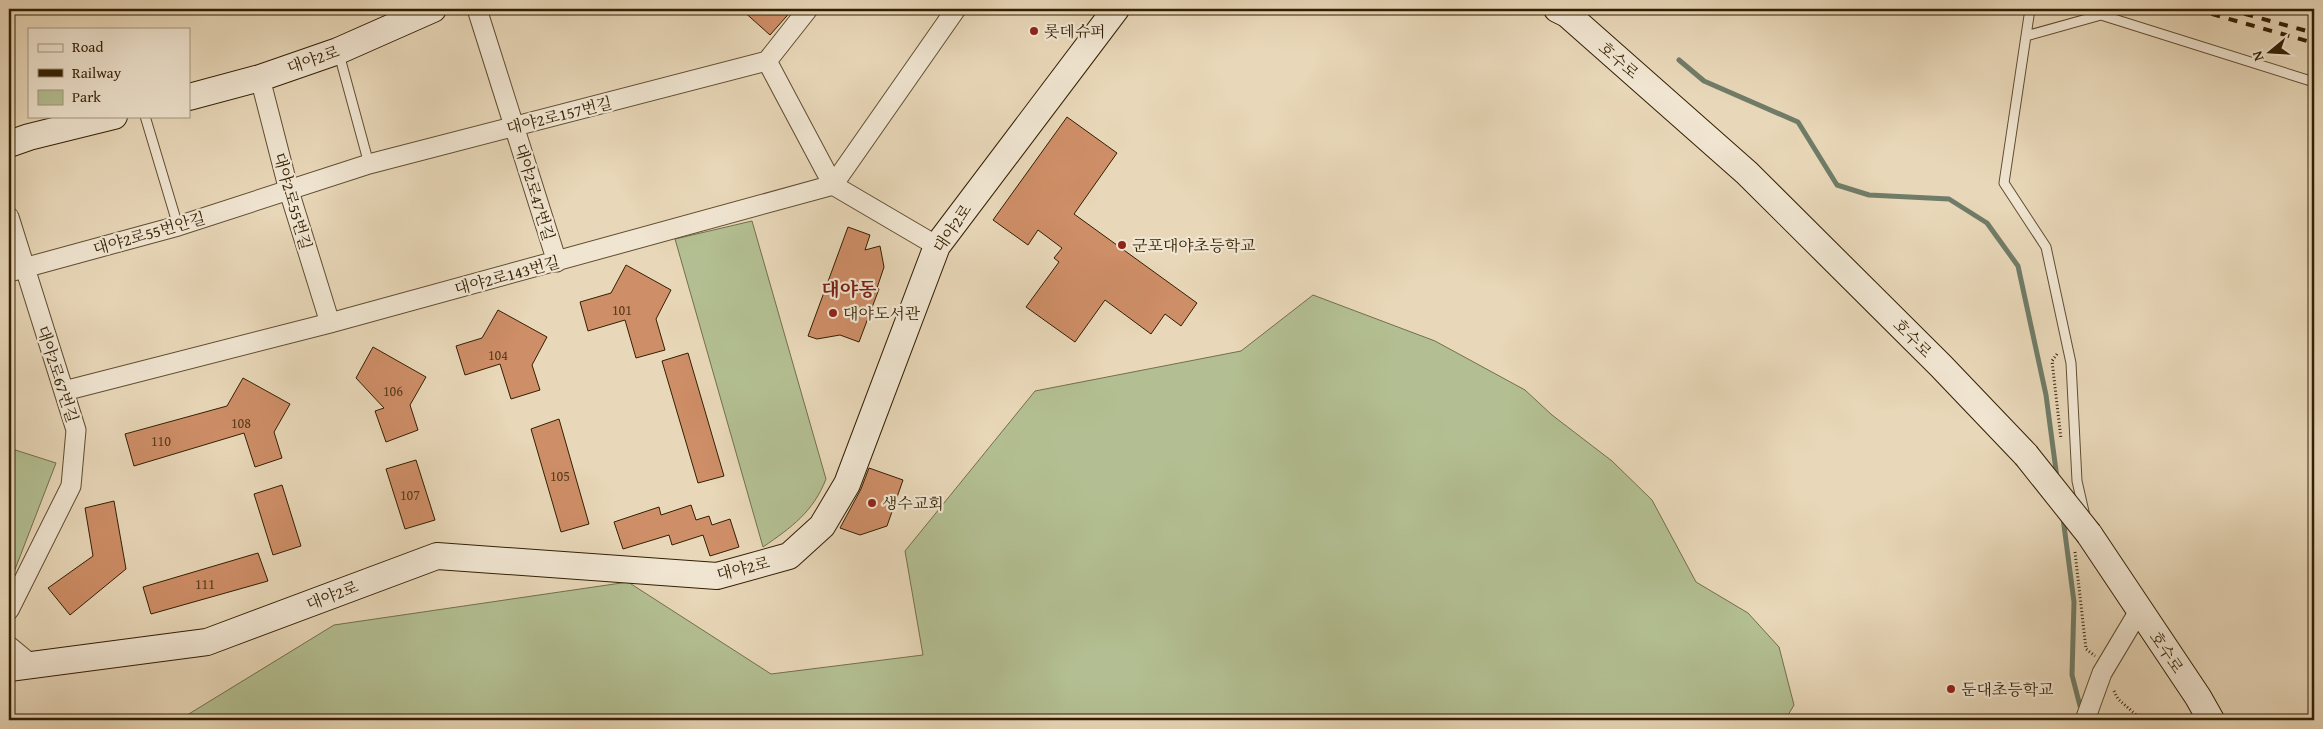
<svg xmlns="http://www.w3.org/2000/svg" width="2323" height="729" viewBox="0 0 2323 729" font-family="'Gentium Book Plus','Noto Serif KR',serif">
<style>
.green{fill:#b3bf92;stroke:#736f4a}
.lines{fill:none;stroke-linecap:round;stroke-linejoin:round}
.stream{stroke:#707c67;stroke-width:5}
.building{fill:#ce8e67;stroke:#331f02}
.lane-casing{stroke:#604d30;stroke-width:11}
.street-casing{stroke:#604d30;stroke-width:21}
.secondary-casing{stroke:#331f02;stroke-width:28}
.path{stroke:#331f02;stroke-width:3;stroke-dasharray:1 2.5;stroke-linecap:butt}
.lane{stroke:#f0e5d1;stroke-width:9}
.street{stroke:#f0e5d1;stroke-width:19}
.secondary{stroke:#f0e5d1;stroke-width:26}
.rail{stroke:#331f02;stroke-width:4;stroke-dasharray:9 9;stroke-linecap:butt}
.secondary-bridge-casing{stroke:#331f02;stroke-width:28;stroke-linecap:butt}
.secondary-bridge{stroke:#f0e5d1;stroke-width:26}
.poi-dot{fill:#8f2418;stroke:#f0e5d1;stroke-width:2}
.labels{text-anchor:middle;stroke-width:4.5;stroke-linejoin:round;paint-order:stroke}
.number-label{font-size:14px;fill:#5a3b1b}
.poi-label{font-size:16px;fill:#331f02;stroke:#f0e5d1;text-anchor:start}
.street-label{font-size:16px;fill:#331f02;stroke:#f0e5d1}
.quarter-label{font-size:19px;font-weight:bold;fill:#7a1f14;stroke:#f0e5d1}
</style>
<rect width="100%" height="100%" fill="#e8d7b8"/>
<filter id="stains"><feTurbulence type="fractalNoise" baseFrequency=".004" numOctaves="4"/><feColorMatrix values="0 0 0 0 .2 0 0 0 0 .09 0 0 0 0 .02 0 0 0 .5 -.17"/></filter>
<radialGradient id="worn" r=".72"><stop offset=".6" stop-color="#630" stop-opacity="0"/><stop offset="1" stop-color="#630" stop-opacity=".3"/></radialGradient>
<path class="green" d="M752 221 826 479C813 512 792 527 763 547L675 239Z
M1313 295 1435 341 1525 390 1552 415 1612 461 1652 500 1696 582 1748 613 1779 647 1794 705 1785 720H179L334 625 628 582 771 674 923 655 905 551 1035 391 1241 351Z
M9 448 56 463 9 585Z"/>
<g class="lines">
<path class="stream" d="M1679 60 1704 81 1798 122 1837 185 1869 195 1949 199 1987 223 2018 266 2046 395 2057 478
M2063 518 2074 602 2072 675 2080 706 2099 720"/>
</g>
<path class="building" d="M741 9H793L770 35Z
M1067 117 1117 153 1074 214 1197 303 1181 326 1165 314 1151 334 1105 300 1075 342 1026 307 1059 262 1054 258 1062 248 1038 230 1028 245 993 220Z
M848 227 870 235 865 250 880 246 884 267 877 288 879 289 859 342 840 335 817 339 808 336Z
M626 265 671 290 656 319 665 350 636 358 625 320 588 331 580 302 611 293Z
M498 310 547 337 532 365 540 390 511 399 500 364 465 375 456 346 482 338Z
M373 347 426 377 410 405 418 430 386 442 375 411 384 408 356 378Z
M688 353 724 476 698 483 662 361Z
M243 378 290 404 274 432 282 458 255 467 244 433 134 466 125 434 227 406Z
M559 419 589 524 561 532 531 429Z
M416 460 435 520 405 529 386 469Z
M869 468 903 480 887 526 860 535 840 528 861 489Z
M282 485 301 546 273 555 254 494Z
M114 501 126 569 70 615 48 588 93 556 85 508Z
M691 505 696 520 709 516 712 525 730 519 739 547 710 556 703 535 672 545 669 535 623 549 614 522 659 507 661 515Z
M258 553 268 581 151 614 143 587Z"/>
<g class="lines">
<defs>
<path id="lane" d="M2030 9 2004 183 2046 247 2071 363 2077 481 2085 516
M2026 36 2101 15 2314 82
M339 54 369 164
M145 116 178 226"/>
<path id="street" d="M477 9 557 262
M767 61 833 185 956 9
M260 78 289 191 330 323
M9 217 76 430 71 486 9 610
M9 272 178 226 369 164 767 61 808 9
M64 391 330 323 833 185 937 246
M9 646 32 665
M2085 720 2102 673 2139 611"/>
<path id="secondary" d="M1557 9 1567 14 1747 173 1941 366 2026 455
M189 97 260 78 338 51 433 9
M9 144 29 137 114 116
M2089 534 2198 697 2211 720
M9 668 207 642 437 556 717 576 789 556 822 526 847 484 937 246 1116 9"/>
</defs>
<use href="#lane" class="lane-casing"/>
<use href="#street" class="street-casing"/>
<use href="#secondary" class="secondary-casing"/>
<path class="path" d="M2057 354 2052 361 2061 439
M2075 552 2086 649 2095 656
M2114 691 2118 699 2142 720"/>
<use href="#lane" class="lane"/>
<use href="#street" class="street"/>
<use href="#secondary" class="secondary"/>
<path class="rail" d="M2194 9 2314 43
M2227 9 2314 33"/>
<defs>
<path id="secondary-bridge" d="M2026 455 2089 534"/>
</defs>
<use href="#secondary-bridge" class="secondary-bridge-casing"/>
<use href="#secondary-bridge" class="secondary-bridge"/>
</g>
<g class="poi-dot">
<circle cx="1034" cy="31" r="5"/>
<circle cx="1122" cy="245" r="5"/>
<circle cx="833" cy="313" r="5"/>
<circle cx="872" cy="503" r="5"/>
<circle cx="1951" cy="689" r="5"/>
</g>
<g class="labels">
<g class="number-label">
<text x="622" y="315">101</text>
<text x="498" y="360">104</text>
<text x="393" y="396">106</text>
<text x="241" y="428">108</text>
<text x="161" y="446">110</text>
<text x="560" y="481">105</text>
<text x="410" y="500">107</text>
<text x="205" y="589">111</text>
</g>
<g class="poi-label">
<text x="1044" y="37">롯데슈퍼</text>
<text x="1132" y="251">군포대야초등학교</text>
<text x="843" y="319">대야도서관</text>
<text x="882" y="509">생수교회</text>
<text x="1961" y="695">둔대초등학교</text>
</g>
<g class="street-label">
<text transform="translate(313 59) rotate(-19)" y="6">대야2로</text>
<text transform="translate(1619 60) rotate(41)" y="6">호수로</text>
<text transform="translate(559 115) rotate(-14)" y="6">대야2로157번길</text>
<text transform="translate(535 192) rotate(73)" y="6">대야2로47번길</text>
<text transform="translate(293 201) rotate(74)" y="6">대야2로55번길</text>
<text transform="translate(952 228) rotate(-56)" y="6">대야2로</text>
<text transform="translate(149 233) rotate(-16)" y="6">대야2로55번안길</text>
<text transform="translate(507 275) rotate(-15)" y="6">대야2로143번길</text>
<text transform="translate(1913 338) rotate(45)" y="6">호수로</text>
<text transform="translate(58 374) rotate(72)" y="6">대야2로67번길</text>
<text transform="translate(743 568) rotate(-14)" y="6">대야2로</text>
<text transform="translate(332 595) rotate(-21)" y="6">대야2로</text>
<text transform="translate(2167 652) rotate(56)" y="6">호수로</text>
</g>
<g class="quarter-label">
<text x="849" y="296">대야동</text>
</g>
</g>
<rect width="2323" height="729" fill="none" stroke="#e8d7b8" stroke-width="30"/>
<rect x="10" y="10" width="2303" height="709" fill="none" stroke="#331f02" stroke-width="2.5"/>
<rect x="15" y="15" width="2293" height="699" fill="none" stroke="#331f02"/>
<rect x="28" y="28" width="162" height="90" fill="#f0e5d1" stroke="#a4967e"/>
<rect x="38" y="44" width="25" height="8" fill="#f0e5d1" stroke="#a4967e"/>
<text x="72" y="52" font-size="15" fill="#331f02">Road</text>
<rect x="38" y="69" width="25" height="8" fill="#331f02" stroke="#a4967e"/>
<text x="72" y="78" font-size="15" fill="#331f02">Railway</text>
<rect x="38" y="90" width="25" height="15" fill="#b3bf92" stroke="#a4967e"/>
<text x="72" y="102" font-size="15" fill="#331f02">Park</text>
<g transform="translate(2270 52) rotate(252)" stroke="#f0e5d1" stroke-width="4" paint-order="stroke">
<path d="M0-4L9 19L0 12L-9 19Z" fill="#331f02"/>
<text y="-8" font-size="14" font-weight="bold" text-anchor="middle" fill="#331f02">N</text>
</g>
<rect width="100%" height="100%" filter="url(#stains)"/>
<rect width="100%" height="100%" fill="url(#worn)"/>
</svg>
